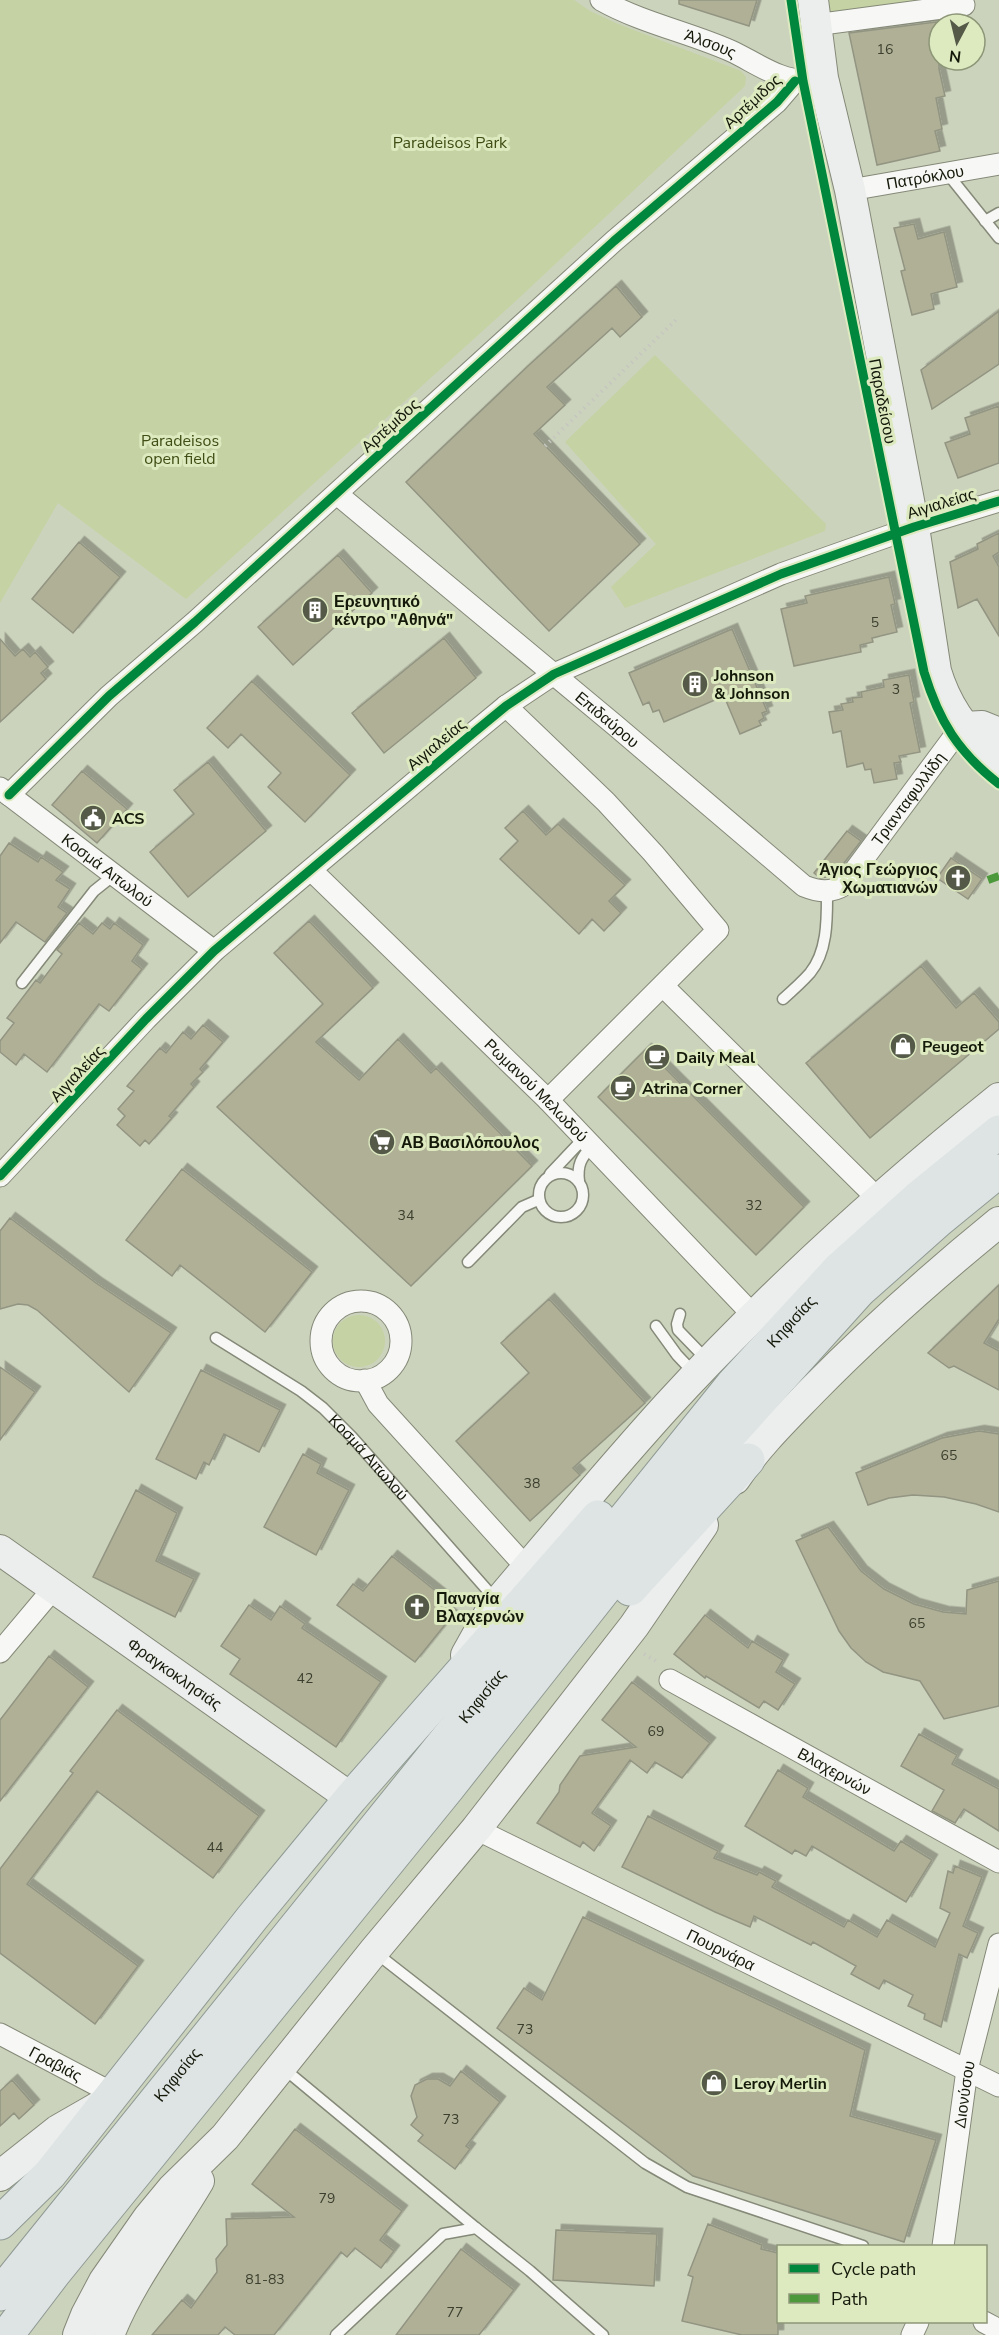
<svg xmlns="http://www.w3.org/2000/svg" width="999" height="2335" viewBox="0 0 999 2335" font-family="'Nunito Sans',sans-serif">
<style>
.green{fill:#c5d2a3}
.building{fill:#afb096;stroke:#939583;stroke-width:1.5;filter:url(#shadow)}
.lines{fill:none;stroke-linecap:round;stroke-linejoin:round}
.lane-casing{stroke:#848978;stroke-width:13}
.street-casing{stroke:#848978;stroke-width:23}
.secondary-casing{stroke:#848978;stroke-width:32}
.primary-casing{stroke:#8f9a94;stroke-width:35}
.path{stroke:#c5c7c0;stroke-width:4;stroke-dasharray:1.5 4.5;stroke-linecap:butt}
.lane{stroke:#f7f8f5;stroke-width:10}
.street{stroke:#f7f8f5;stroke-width:21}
.secondary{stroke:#ebeeec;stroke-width:30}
.primary{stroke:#dee4e4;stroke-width:33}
.quiet{stroke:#4b993b;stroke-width:8;stroke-dasharray:15 8;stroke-linecap:butt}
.cycleway-casing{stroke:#ddeac0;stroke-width:13}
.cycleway{stroke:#00873e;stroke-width:9}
.labels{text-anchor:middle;stroke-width:6;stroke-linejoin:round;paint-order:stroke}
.number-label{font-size:14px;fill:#3c3f2d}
.street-label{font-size:16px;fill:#15190a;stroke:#ddeac0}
.park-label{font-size:16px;fill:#404d14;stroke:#ddeac0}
.poi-label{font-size:16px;font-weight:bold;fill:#15190a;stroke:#ddeac0;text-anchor:start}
</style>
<defs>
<filter id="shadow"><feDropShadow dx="5.5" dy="-5.5" stdDeviation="0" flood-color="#0004"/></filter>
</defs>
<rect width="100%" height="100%" fill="#ccd3bc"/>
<path class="green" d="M0 0H574L590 11 618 24 741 71 746 77 745 86 519 298 186 599 58 503 0 603Z
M823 0H951L825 18Z
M655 355 826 524 825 531 625 608 611 587 656 544 565 442Z
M333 1341a26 26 0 1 1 52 0a26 26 0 1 1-52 0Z"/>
<path class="building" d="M679 0H757L749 26 679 4Z
M936 22 939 37V69L945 96 936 98 942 129 935 131 940 151 877 165 849 33Z
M914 224 918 239 944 232 957 287 931 294 934 309 912 315 901 271 905 270 894 228Z
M616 286 642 317 620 337 612 328 547 387 565 405 534 434 640 544 549 631 406 482 528 366Z
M999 311V364L932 409 921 370Z
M999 406V463L958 478 945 443 970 434 965 418Z
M999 533V552L993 556 999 567V636L977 599 958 608 950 562 978 549 977 544Z
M79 542 120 577 73 633 32 599Z
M338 555 372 593 293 665 258 627Z
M889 577 895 604 891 605 897 632 872 638 873 642 860 645 861 652 794 666 781 609 807 603 805 596Z
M732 629 767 711 762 713 764 718 759 721 761 725 740 734 724 696 664 722 659 710 653 712 649 702 643 705 629 673Z
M444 638 476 678 384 753 352 713Z
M0 639 15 656 23 649 30 657 35 652 48 667 41 673 46 679 0 722Z
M909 675 914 702 910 703 920 752 899 756 901 762 894 763 897 779 874 783 871 769 865 770 863 763 847 767 841 731 833 733 829 712 843 710 841 704 853 702 852 698 862 697 861 692 884 687 883 680Z
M252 681 350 775 305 822 268 787 281 773 241 734 228 748 207 728Z
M208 762 266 831 188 897 150 852 194 814 174 790Z
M82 771 127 809 97 843 52 805Z
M523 811 546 835 558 824 625 885 609 901 621 913 604 931 592 919 579 934 500 859 518 841 505 828Z
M847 831 861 841 834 876 820 878 814 873Z
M9 843 38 862 41 857 63 872 56 880 70 889 58 907 67 913 45 942 16 922 0 943V856Z
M951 858 982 879 968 899 937 878Z
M309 921 373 988 316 1042 359 1080 398 1039 431 1073 436 1068 532 1166 411 1286 217 1107 323 1004 274 953Z
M79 923 93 934 102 923 110 929 114 923 143 945 132 961 142 969 109 1011 99 1004 47 1072 24 1054 16 1065 0 1052V1041L14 1023 7 1018 36 980 40 983 62 954 57 950Z
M921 966 956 1008 974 993 999 1022V1029L870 1138 806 1063Z
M203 1025 223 1042 200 1069 203 1072 191 1084 194 1087 169 1116 172 1118 149 1144 145 1140 140 1146 117 1125 125 1116 118 1109 134 1091 127 1086 160 1048 166 1053 183 1032 191 1039Z
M646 1049 804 1207 756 1255 598 1097Z
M182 1169 312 1272 265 1332 180 1265 172 1276 126 1240Z
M10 1218 96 1283 171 1333 129 1392 37 1310 28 1305 18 1304 0 1309V1231Z
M999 1285V1319L984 1343 999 1351V1390L954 1366 949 1368 928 1353Z
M549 1299 645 1403 573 1468 580 1475 530 1521 456 1441 529 1373 501 1343Z
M0 1367 35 1392 0 1440Z
M201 1370 280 1410 259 1452 224 1434 209 1465 204 1462 196 1479 156 1459Z
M979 1431 999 1434V1512L976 1504 944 1497 913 1495 889 1498 868 1505 856 1473 942 1438Z
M303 1454 321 1464 317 1473 349 1490 316 1555 264 1527Z
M136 1490 177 1513 156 1561 194 1579 175 1617 93 1577Z
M828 1527 861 1571 884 1589 914 1604 943 1612 966 1614 967 1590 999 1581V1706L944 1719 920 1681 883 1672 866 1662 851 1648 839 1631 796 1541Z
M392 1556 452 1604 446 1611 452 1616 415 1662 337 1605 353 1584 363 1591Z
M249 1605 271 1620 280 1606 305 1624 302 1628 381 1682 336 1747 230 1674 240 1659 221 1646Z
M705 1615 748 1648 752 1641 783 1660 776 1672 795 1684 778 1710 764 1701 759 1708 706 1676 705 1678 674 1654Z
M49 1656 88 1687 0 1801V1720Z
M632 1682 710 1743 682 1778 655 1762 647 1773 630 1760 592 1813 611 1826 594 1851 583 1842 580 1847 537 1823 559 1792 560 1785 580 1756 636 1747 602 1720Z
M117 1710 259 1816 213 1878 97 1791 27 1884 138 1966 95 2024 0 1953V1869L73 1773 70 1771Z
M919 1734 957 1755 952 1764 999 1789V1831L964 1809 955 1823 932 1811 944 1790 901 1766Z
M778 1770 808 1788 803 1797 894 1851 901 1841 932 1860 906 1902 812 1846 806 1856 795 1850 792 1854 745 1826Z
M648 1816 718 1851 714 1858 757 1875 759 1872 776 1881 772 1887 844 1927 848 1920 877 1937 887 1920 935 1947 950 1913 940 1908 948 1871 953 1873 955 1866 982 1877 963 1926 978 1933 967 1958 959 1954 941 2027 924 2019 925 2014 908 2006 913 1995 884 1980 879 1989 851 1974 856 1966 813 1942 811 1945 754 1916 750 1927 715 1912 622 1867Z
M583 1917 865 2050 850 2116 936 2140 904 2242 693 2176 497 2028 524 1988 542 2000Z
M461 2071 500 2102 466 2146 470 2149 455 2169 418 2141 423 2135 411 2125 417 2117 411 2096 415 2085 427 2079H438L450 2086Z
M12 2080 34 2105 19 2119 14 2113 0 2126V2091Z
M295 2129 402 2211 380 2240 394 2251 381 2268 355 2248 347 2257 341 2252 274 2335H235L225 2327 218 2335H152L182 2300 191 2308 217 2272 216 2259 227 2245 226 2219 294 2217 252 2184Z
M708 2224 762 2245 761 2249 778 2253V2335H742L682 2321 693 2277 688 2275Z
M556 2230 657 2234 654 2286 553 2280Z
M461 2249 514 2290 479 2335H396Z"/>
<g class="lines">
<defs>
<g id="lane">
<path d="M947 173 999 238"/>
<path d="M985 221 999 213"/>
<path d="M22 983 94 891 114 875"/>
<path d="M783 999C792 991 802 982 810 973 828 951 827 918 827 892"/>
<circle cx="561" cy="1195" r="22"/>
<path d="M550 1174 584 1138"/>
<path d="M579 1181C577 1165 581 1158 592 1146"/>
<path d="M468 1262 522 1207 538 1200"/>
<path d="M680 1314 677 1324 678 1330 707 1360"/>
<path d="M656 1326 677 1355 695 1374"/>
<path id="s1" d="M216 1338 301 1391 323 1408 352 1437 496 1600"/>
<path d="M376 1953 645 2163 687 2187 863 2246"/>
<path d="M282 2067 476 2228"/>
<path d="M336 2335 443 2234 476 2228 530 2271 603 2335"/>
</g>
<g id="street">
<path id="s2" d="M601 0C642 23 688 32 731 51 755 62 782 83 809 80"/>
<path d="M815 25 964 5"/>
<path id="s3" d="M850 190 999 164"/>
<path id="s4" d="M337 494 616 726 804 886C819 892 831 893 844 885L953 738 964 727"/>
<path d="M506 706 606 802 653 853 718 930 548 1100"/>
<path id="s5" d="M0 788 214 951"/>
<path d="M9 795 109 696 195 622 614 241 777 102 795 81"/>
<path id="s6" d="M311 870 548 1100 754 1316"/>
<path d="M663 986 878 1199"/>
<path d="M0 1176 146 1019 214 951 472 734 506 706 554 674 781 574 914 527 999 501"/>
<circle cx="361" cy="1341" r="40"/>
<path d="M365 1380 378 1404 527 1568"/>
<path d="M0 1652 53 1589"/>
<path id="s7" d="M670 1680 999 1862"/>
<path id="s8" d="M476 1829 999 2086"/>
<path id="s9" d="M0 2034 112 2093"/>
<path id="s10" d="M943 2246 967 2070 999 1944"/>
<path d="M984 2322 999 2330"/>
<path d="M912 2335 918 2322"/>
</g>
<g id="secondary">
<path d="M813 0 823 78 850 190 914 527 936 671C947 708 968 737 999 761"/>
<path d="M964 727 982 726 999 733"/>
<path d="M735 1479C757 1446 786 1418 813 1390 872 1330 934 1275 999 1222"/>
<path id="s11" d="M0 1550 351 1798"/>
<path d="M466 1655 490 1612 498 1602C554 1536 609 1470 667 1406 769 1295 881 1193 999 1098"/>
<path d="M0 2176 58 2130 105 2103"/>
<path d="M78 2335 86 2315 104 2281 148 2218 172 2189 225 2137 374 1951 476 1829 634 1626 703 1525"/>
<path d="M109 2335C131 2279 169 2232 199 2181"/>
</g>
<g id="primary">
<path d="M630 1589 748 1460"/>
<path d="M0 2223 50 2174 252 1918 351 1798 598 1517"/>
<path id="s12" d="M0 2294 732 1385 839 1269 919 1197 999 1132"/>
<path d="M7 2335 55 2272 448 1788 656 1524 723 1442 859 1291 939 1220 999 1171"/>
</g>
</defs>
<use href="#lane" class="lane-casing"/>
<use href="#street" class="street-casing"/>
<use href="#secondary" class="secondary-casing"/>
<use href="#primary" class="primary-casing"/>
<path class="path" d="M545 446 679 317
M644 1654 658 1662"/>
<use href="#lane" class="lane"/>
<use href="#street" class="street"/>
<use href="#secondary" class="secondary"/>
<use href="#primary" class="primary"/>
<path class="quiet" d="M988 880 999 876"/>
<defs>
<path id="cycleway" d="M791 0 803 81 924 672C939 721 958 752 999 784
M9 795 109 696 195 622 614 241 777 102 795 81
M0 1176 146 1019 214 951 472 734 506 706 554 674 781 574 914 527 999 501"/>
</defs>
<use href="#cycleway" class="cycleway-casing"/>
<use href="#cycleway" class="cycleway"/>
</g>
<defs>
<symbol id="building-disc" viewBox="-11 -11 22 22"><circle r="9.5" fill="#555a48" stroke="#ddeac0"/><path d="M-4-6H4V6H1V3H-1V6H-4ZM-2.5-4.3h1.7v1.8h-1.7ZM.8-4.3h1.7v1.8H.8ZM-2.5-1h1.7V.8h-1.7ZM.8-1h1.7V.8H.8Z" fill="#fff"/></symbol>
<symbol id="civic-disc" viewBox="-11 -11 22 22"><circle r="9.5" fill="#555a48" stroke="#ddeac0"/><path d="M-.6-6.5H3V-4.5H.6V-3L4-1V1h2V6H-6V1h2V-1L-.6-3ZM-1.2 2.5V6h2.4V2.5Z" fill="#fff"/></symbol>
<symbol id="church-disc" viewBox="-11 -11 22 22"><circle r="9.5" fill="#555a48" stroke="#ddeac0"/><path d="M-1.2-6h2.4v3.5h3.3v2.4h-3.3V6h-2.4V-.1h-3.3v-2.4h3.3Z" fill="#fff"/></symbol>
<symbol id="shop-disc" viewBox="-11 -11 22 22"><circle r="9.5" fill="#555a48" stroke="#ddeac0"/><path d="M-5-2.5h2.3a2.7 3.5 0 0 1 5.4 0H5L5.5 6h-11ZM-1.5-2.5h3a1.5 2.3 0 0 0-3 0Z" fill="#fff"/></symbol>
<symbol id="cafe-disc" viewBox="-11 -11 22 22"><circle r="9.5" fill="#555a48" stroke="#ddeac0"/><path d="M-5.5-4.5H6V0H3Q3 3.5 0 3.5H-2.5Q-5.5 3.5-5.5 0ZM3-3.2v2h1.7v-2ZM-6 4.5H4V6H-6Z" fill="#fff"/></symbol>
<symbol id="supermarket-disc" viewBox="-11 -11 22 22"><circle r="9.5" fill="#555a48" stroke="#ddeac0"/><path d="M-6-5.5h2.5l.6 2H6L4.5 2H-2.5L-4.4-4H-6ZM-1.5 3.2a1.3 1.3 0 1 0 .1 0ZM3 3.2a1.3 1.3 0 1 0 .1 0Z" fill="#fff"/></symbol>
</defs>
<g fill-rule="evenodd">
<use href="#building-disc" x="300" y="595" width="30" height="30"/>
<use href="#building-disc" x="680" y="669" width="30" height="30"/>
<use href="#civic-disc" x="78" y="803" width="30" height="30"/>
<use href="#church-disc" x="943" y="863" width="30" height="30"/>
<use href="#shop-disc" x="888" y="1031" width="30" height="30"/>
<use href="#cafe-disc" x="642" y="1042" width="30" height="30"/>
<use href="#cafe-disc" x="608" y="1073" width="30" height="30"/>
<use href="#supermarket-disc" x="367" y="1127" width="30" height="30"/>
<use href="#church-disc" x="402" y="1592" width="30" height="30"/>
<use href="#shop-disc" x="699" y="2068" width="30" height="30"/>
</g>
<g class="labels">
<g class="number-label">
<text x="885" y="54">16</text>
<text x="875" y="627">5</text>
<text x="896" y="694">3</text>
<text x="754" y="1210">32</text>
<text x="406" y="1220">34</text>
<text x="949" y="1460">65</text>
<text x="532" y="1488">38</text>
<text x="917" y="1628">65</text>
<text x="305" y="1683">42</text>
<text x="656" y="1736">69</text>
<text x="215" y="1852">44</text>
<text x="525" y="2034">73</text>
<text x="451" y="2124">73</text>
<text x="327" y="2203">79</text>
<text x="265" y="2284">81-83</text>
<text x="455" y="2317">77</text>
</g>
<g class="street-label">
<text dy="6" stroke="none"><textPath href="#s2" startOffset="118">Άλσους</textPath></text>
<text transform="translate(752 101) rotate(-43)" y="6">Αρτέμιδος</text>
<text dy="6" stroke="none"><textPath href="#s3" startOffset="76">Πατρόκλου</textPath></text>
<text transform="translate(883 401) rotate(79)" y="6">Παραδείσου</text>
<text transform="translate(390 425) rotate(-42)" y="6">Αρτέμιδος</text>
<text transform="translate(941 503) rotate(-17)" y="6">Αιγιαλείας</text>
<text dy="6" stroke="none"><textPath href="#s4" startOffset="352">Επιδαύρου</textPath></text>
<text transform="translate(436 744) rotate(-40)" y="6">Αιγιαλείας</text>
<text dy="6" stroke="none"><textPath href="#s4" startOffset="759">Τριανταφυλλίδη</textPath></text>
<text dy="6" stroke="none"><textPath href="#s5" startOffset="135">Κοσμά Αιτωλού</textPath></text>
<text transform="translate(77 1073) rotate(-47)" y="6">Αιγιαλείας</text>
<text dy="6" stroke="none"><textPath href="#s6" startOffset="315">Ρωμανού Μελωδού</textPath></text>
<text dy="6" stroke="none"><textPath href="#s12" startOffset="1254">Κηφισίας</textPath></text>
<text dy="6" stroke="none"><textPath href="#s1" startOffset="195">Κοσμά Αιτωλού</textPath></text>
<text dy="6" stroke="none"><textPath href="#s11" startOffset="214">Φραγκοκλησιάς</textPath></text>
<text dy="6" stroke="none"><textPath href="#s12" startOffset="768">Κηφισίας</textPath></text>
<text dy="6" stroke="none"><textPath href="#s7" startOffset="188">Βλαχερνών</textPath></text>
<text dy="6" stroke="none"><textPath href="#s8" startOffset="273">Πουρνάρα</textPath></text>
<text dy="6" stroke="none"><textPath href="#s9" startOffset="63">Γραβιάς</textPath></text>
<text dy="6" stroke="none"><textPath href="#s12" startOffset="282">Κηφισίας</textPath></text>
<text dy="6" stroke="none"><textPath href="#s10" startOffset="153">Διονύσου</textPath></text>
</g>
<g class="park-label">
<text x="450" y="148">Paradeisos Park</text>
<text x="180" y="446">Paradeisos<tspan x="180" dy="18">open field</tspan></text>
</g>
<g class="poi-label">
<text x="334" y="607">Ερευνητικό<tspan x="334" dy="18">κέντρο "Αθηνά"</tspan></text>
<text x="714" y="681">Johnson<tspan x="714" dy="18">&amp; Johnson</tspan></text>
<text x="112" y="824">ACS</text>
<text x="938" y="875" text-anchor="end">Άγιος Γεώργιος<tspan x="938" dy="18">Χωματιανών</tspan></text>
<text x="922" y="1052">Peugeot</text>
<text x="676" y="1063">Daily Meal</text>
<text x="642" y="1094">Atrina Corner</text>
<text x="401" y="1148">ΑΒ Βασιλόπουλος</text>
<text x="436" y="1604">Παναγία<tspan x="436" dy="18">Βλαχερνών</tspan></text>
<text x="734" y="2089">Leroy Merlin</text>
</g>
</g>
<rect x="777" y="2245" width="210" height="78" fill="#ddeac0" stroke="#8d9677" stroke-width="1.5"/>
<rect x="789" y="2264" width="30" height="9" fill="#00873e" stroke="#8d9677" stroke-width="1.5"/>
<text x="831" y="2275" font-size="18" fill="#15190a">Cycle path</text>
<rect x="789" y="2294" width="30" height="9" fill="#4b993b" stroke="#8d9677" stroke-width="1.5"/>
<text x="831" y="2305" font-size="18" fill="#15190a">Path</text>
<g transform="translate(957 42) rotate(187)"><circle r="28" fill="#ddeac0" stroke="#8d9677" stroke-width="1.5"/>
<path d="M0-4.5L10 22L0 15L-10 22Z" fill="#555a48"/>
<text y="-9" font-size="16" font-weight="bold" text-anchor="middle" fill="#15190a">N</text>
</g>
</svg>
